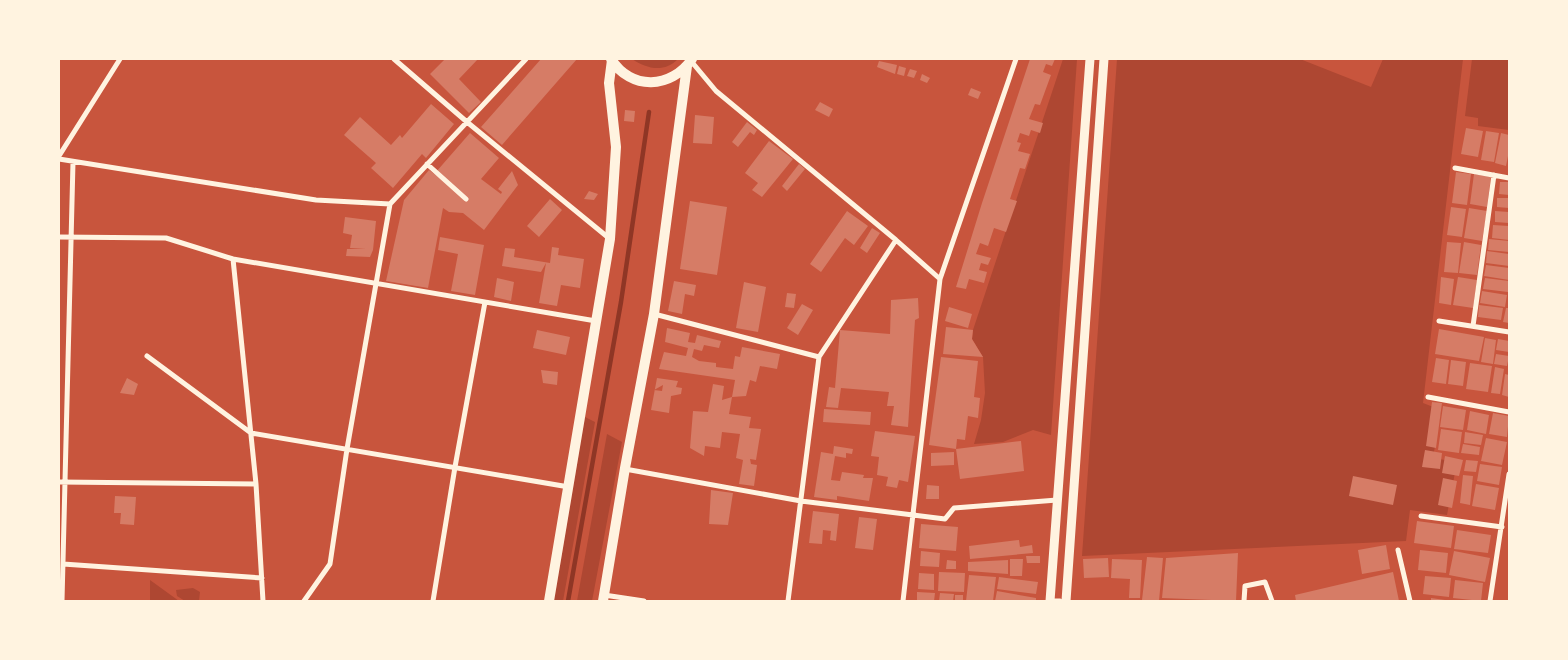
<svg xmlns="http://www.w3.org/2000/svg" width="1568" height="660" viewBox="0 0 1568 660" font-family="'DejaVu Sans',sans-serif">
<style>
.green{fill:#ae4732}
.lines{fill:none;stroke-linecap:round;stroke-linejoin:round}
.stream{stroke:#8f3625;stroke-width:4.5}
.building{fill:#d67c66;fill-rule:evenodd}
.minor{stroke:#fff3e0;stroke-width:5}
.tertiary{stroke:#fff3e0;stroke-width:9}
.secondary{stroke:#fff3e0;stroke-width:10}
</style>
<rect width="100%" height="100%" fill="#c8553d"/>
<path class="green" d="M632 59H678C664 73 647 69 632 59Z
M1063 59H1077L1051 435 1033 430 1003 442 974 444 981 420 985 393 983 357 972 339 973 330Z
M1117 59H1300L1371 87 1383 59H1463L1423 403 1441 410 1433 458 1457 462 1447 515 1410 510 1406 541 1082 556Z
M1472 59H1509V130L1478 126V118L1465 116Z
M585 417 595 422 563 601H554Z
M607 434 622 442 592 601H577Z
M150 580 179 601H150Z
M193 588 200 592 199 601H185L177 596 176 590Z"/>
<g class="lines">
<path class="stream" d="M568 601 621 302 649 112"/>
</g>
<path class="building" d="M445 59H478L459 79 481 102 469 113 430 74Z
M541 59H577L502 145 481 127Z
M1030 59H1055L1052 66 1046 64 1043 72 1051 75 1040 105 1035 104 1029 119 1043 123 1040 133 1031 130 1029 136 1020 133 1017 142 1021 143 1018 151 1030 154 1025 169 1020 168 1010 199 1017 201 1006 232 994 228 988 246 980 243 976 254 991 258 988 265 981 263 979 270 987 272 984 283 969 279 966 289 956 287 982 203Z
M879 61 897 65 895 74 877 67Z
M899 66 906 68 904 76 897 74Z
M910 69 917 71 914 78 907 76Z
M922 74 930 78 927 83 920 80Z
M971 88 981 92 978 99 968 95Z
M820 102 833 109 829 117 815 110Z
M431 104 454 124 426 158 422 154 393 188 371 168 376 163 344 135 360 117 391 145 400 135 402 138Z
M625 110 635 111 634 122 624 121Z
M695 115 714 117 712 144 693 143Z
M747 122 757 130 754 135 750 132 738 147 732 142Z
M1466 128 1483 131 1478 157 1461 154Z
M1486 131 1499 133 1494 162 1481 160Z
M470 133 499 158 481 179 501 194 502 192 498 189 512 171 518 185 484 230 463 213 449 212 443 208 428 288 386 281 404 200 429 170 461 194 436 172Z
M1501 133 1509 135V151L1506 166 1495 163Z
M769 141 793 159 762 197 752 190 758 183 745 173Z
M799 164 805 169 787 191 782 186Z
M1456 172 1471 174 1467 205 1452 203Z
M1474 174 1491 177 1487 207 1470 204Z
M1500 182H1509V195L1499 194Z
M589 191 598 194 594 200 584 199Z
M1497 198H1509V208L1497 207Z
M550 199 562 210 539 237 527 226Z
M690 201 727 207 717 275 680 269Z
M1451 207 1466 209 1462 237 1447 235Z
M1469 208 1487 211 1482 241 1464 238Z
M847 211 868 226 854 245 845 238 821 272 810 264Z
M1495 211 1509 212V223L1495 222Z
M345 217 376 221 373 250 370 257 346 256 347 249H366L350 248 352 235 343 233Z
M1493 225 1509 226V240L1492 238Z
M872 228 880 233 867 253 860 248Z
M440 237 484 245 475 295 451 291 458 254 438 250Z
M1489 239 1509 241V252L1488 250Z
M1447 242 1461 243 1458 273 1444 272Z
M1464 242 1481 245 1477 275 1459 273Z
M552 247 559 248 558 255 584 259 580 288 561 285 557 306 539 303 546 263 541 272 502 266 505 248 515 249 514 257 550 263Z
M1487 251 1509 254V266L1486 263Z
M1486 265 1509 268V280L1484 276Z
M1441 277 1454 279 1451 305 1439 303Z
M1458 277 1477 280 1473 308 1453 305Z
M497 278 514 282 511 301 494 297Z
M1485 278 1509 281 1508 292 1483 289Z
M674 281 696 285 694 296 685 294 682 314 668 311Z
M744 282 766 287 758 332 736 328Z
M1482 291 1507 295 1505 307 1480 303Z
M787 293 796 294 794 308 785 307Z
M918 298 919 318 915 320 908 427 891 425 894 406H887L889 392 841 388 838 408 826 407 829 387 835 388 840 330 890 334 891 300Z
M802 304 813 310 798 335 787 328Z
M1479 305 1503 308 1501 320 1478 317Z
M949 307 972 314 968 328 945 321Z
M1506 308H1509V323L1503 322Z
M946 327 973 330 972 339 983 357 943 354Z
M667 328 690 333 688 342 695 343 697 335 721 341 719 348 704 345 702 351 694 349 692 357 699 361 716 363V367L733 369 735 356 740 357 742 347 780 354 777 369 760 366 756 382 750 380 746 396 732 397 735 380 659 369 664 352 686 356 688 348 665 342Z
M1439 329 1484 337 1479 361 1435 354Z
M537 330 570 337 566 355 533 348Z
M1485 338 1496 340 1493 364 1481 362Z
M1498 339 1509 341V352L1496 350Z
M1496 354 1509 356 1507 366 1494 364Z
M941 357 978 361 974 397 980 398 978 418 968 416 965 440 957 439 956 449 929 445Z
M1436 358 1449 360 1446 384 1432 382Z
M1451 360 1466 362 1463 386 1448 384Z
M1470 363 1492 366 1488 392 1466 389Z
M1495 367 1504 369 1500 394 1491 393Z
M541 370 558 372 557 385 543 383Z
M1505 374 1509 375V397L1502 395Z
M127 378 138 384 134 395 120 393Z
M657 378 678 381 676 387 682 388 681 394 671 396 669 413 651 410ZM663 385 662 391 654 390Z
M713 384 724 386 722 400 732 397 729 414 751 417 749 428 761 429 756 460 750 459 751 464 757 465 754 486 739 484 743 460 736 458 740 434 722 432 720 448 705 446 704 456 690 448 693 411 708 412Z
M1432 402 1442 403 1436 448 1426 446Z
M1443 406 1466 410 1463 430 1440 427Z
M824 409 871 412 870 425 823 422Z
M1470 411 1489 415 1486 434 1467 430Z
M1493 413 1509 416 1507 437 1489 434Z
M1441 429 1462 432 1459 453 1438 450Z
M875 431 915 436 908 482 899 480 897 488 886 486 888 477 877 475 879 457 871 456Z
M1465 432 1483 435 1481 445 1464 443Z
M1486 438 1507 442 1502 465 1481 461Z
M1021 441 1024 471 960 479 956 449Z
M1463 444 1480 447 1479 455 1461 453Z
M834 446 853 449 852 454 846 453V458L835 456 831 480 840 481 842 472 864 475 863 478H873L869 501 837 496V500L814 497 821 452 833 454Z
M1425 450 1442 453 1440 469 1422 467Z
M954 452V465L931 466V453Z
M1445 456 1463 460 1459 476 1442 473Z
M1466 460 1478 461 1476 472 1464 471Z
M1480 464 1502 467 1499 485 1477 481Z
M1463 475 1473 476 1470 505 1460 503Z
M1353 476 1397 485 1393 505 1349 496Z
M1443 478 1457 481 1452 508 1438 505Z
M1476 484 1499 488 1495 510 1472 506Z
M927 485 939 486V499H926Z
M711 490 733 493 728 525 709 524Z
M115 496 136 497 134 525 120 524 121 513H114Z
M813 511 839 514 836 541 830 540 831 531 823 530 822 544 809 543Z
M859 517 877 519 873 550 855 548Z
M1417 521 1454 526 1451 548 1414 543Z
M921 524 958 527 956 551 919 548Z
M1457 530 1491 535 1488 553 1454 549Z
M1019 540 1020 547 1032 545 1033 553 970 559 969 546Z
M1386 545 1390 569 1362 574 1358 550Z
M1420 550 1448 553 1446 573 1418 570Z
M921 551 940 553 939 567 920 566Z
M1454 551 1490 558 1485 582 1449 575Z
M1238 553 1236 601 1162 598 1166 558Z
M1026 556H1040V563H1027Z
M1147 557 1163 558 1159 601 1142 600Z
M1108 558 1109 577 1084 578 1083 559Z
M1010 559H1023L1022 576H1010Z
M1112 559 1142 560 1140 598H1129L1130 579 1111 578Z
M947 560 956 561V569H946Z
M1008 560V574L968 571V562Z
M939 572 965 573 964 592 938 591Z
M1393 572 1399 601H1296L1295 595Z
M919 573 934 574V590L918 589Z
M969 575 996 577 993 601H966Z
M1425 576 1451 578 1449 597 1423 594Z
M999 577 1038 582 1036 594 997 589Z
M1455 580 1483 583 1481 601 1453 598Z
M997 591 1036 598V601H995Z
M917 592 935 593 934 601H917Z
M940 593 954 594 953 601H939Z
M955 595H963V601H955Z
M1431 598 1445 600V601H1431Z"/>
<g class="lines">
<path class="minor" d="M394 59 467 122 610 239
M691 61 716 91 896 240 940 279
M59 156 120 59
M59 159 316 200 390 204
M427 164 466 199
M1455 168 1509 178
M390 204 526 59
M59 237 166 238 233 259 596 321
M233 259 256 484 263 601
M654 314 819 357
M1439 321 1509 332
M1473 326 1494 175
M147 356 251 433 569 487
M1428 397 1509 412
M625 469 801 501 945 519 954 508 1057 500
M59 482 256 484
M1421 516 1502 527
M1398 550 1410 601
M63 564 262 578
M604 595 644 601
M62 601 73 162
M304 601 330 564 347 449 390 204
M433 601 455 467 485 302
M788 601 819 357 896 240
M903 601 940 279 1016 59
M1050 601H1060
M1244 601 1245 586 1265 582 1272 601
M1490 601 1509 474"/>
<path class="tertiary" d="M1050 601 1090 59
M1066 601 1104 59"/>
<path class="secondary" d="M611 59C631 91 671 89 692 59
M549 601 610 239 616 147 609 83 612 60
M603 601 625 468 654 314 687 66"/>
</g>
<rect width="1568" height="660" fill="none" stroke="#fff3e0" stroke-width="120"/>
</svg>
